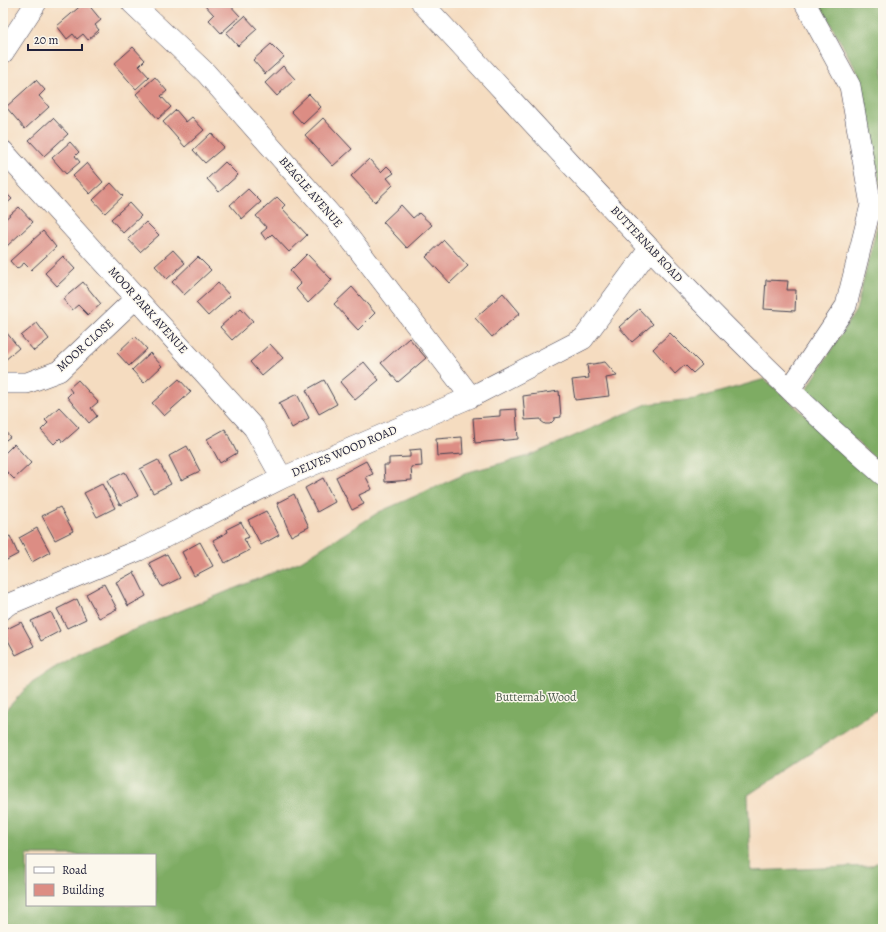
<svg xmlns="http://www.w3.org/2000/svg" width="886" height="932" viewBox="0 0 886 932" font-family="Alegreya,serif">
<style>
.forest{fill:#7eac64;stroke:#506750;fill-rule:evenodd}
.building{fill:#dc8d84}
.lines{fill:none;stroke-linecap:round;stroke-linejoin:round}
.street-casing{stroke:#423e4f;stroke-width:22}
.street{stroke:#fff;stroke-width:21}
.labels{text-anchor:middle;stroke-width:3;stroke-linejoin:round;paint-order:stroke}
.street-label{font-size:12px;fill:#22223b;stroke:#fbf7ec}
.park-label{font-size:12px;fill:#4d5c4e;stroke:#fbf7ec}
</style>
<rect width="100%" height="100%" fill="#fbf7ec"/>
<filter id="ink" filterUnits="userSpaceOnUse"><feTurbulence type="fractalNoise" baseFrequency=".025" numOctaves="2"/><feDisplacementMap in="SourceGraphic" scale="8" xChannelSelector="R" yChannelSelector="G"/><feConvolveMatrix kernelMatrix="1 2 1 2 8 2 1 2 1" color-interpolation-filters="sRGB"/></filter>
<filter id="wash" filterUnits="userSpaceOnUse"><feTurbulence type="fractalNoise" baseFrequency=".012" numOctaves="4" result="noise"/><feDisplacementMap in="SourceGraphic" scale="16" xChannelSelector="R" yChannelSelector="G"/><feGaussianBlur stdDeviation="0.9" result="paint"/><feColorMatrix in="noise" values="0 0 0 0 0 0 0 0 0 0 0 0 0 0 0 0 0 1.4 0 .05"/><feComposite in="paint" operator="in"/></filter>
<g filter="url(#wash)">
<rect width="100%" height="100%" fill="#f5dcc0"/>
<path class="forest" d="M819 3H883V201L860 77Z
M883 202V466L804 394 856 310Z
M765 379 883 485V706L748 795 751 871 871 866 883 859V929H3V713L32 682 78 653 301 561 379 512 472 471 529 456 647 404 695 399ZM27 855H155V905H27Z"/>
<g id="blocks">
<path class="building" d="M84 3H87L101 20 95 25 99 30 88 40 83 34 77 39 73 34 67 39 57 26Z
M203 3H228L240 16 221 33 209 20 214 15Z
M245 16 257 29 238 46 226 33Z
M271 44 284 57 265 74 253 60Z
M133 47 145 60 139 66 149 77 136 89 114 64Z
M283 66 295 79 277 96 265 83Z
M155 77 167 91 161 96 171 107 158 119 136 94Z
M36 80 45 90 39 96 49 107 25 129 6 107Z
M309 94 321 107 303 124 291 111Z
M176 110 186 122 192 117 204 130 185 147 163 122Z
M53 118 68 134 44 156 29 140Z
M323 118 352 149 333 166 305 135Z
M211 133 224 147 205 163 193 150Z
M70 142 79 152 75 156 80 162 66 174 52 158Z
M369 159 381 172 387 166 394 173 387 178 393 185 375 202 351 176Z
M225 162 238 175 219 192 207 179Z
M87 163 103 182 90 194 73 176Z
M111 183 123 196 105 213 93 200Z
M248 189 261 202 242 219 230 205Z
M3 190 12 199 3 207Z
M277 197 285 205 282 208 307 235 289 252 272 234 266 240 261 233 267 228 256 216Z
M129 203 141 216 123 233 111 219Z
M401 205 413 218 419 213 432 225 407 248 383 222Z
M19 207 33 222 7 246 3 241V221Z
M146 222 159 235 140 252 128 239Z
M43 231 56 247 31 270 24 263 17 269 10 261Z
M444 240 468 266 450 283 426 257Z
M173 250 185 263 167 279 155 266Z
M307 254 332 280 308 303 296 289 301 284 290 271Z
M63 256 75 269 57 286 45 273Z
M198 257 211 270 184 295 172 282Z
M766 280 788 281 787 290H796L795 311 764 309Z
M83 282 101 304 88 315 78 305 72 310 63 299Z
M218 283 230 296 208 316 196 303Z
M352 287 375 313 358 330 334 304Z
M503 293 520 313 492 337 475 318Z
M241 308 253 321 232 340 220 327Z
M639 309 653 324 632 342 619 327Z
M37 323 49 339 34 351 21 336Z
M6 332 19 348 4 361 3 335Z
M670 333 702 365 693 373 685 365 675 374 653 349Z
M135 336 147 349 129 366 117 353Z
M409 338 426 358 398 382 381 363Z
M270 344 283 358 262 376 250 362Z
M150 353 162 366 144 383 132 370Z
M364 362 379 380 355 400 340 382Z
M605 362 617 376 606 378 609 396 575 400 572 380 589 378 587 365Z
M179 379 191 392 164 416 152 403Z
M78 380 98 402 91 408 97 416 89 423 67 397 72 392 69 388Z
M324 380 337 404 319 414 306 390Z
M559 391 561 417 554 418V420L550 424H545L541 421V419L525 420 523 396Z
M297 394 309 418 292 428 279 403Z
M59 407 79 428 63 442 60 438 54 444 41 430 48 423 45 420Z
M516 409 518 439 475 443 473 418 500 416V410Z
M3 429 10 437 3 442Z
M225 429 237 453 220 463 207 439Z
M462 437 463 454 437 456 436 439Z
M14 444 31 463 14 479 3 468V455Z
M187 446 200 471 181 480 169 456Z
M421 449 422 466 411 467 412 480 385 482 384 465H389V458L410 457V450Z
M158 460 171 484 153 493 140 469Z
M366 461 373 474 366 477 372 489 359 495 364 504 352 510 336 477Z
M125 472 138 496 120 505 107 481Z
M323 478 335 502 317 512 305 488Z
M102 484 115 508 97 517 84 493Z
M294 494 309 527 291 536 277 503Z
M60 507 73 531 55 540 42 516Z
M266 511 279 535 261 545 248 520Z
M241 522 249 537 244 539 250 550 225 563 213 540 228 532 227 529Z
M37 528 50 552 32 562 19 538Z
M10 536 18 554 3 562V539Z
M200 542 213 566 194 576 182 552Z
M167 554 180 578 162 587 149 563Z
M134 572 146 596 128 606 116 582Z
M104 584 117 609 99 618 86 594Z
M77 599 86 619 67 628 57 609Z
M51 612 60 631 41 641 31 621Z
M21 622 34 646 16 655 3 631Z"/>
</g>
</g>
<g filter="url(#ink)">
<use href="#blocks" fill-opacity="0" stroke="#423e4f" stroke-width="1"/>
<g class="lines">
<defs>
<path id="street" d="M132 3 206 73 338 223 471 397
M422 3C572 164 717 330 883 475
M3 53 36 3
M3 151 254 428 282 478
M3 383H27L59 371 137 297
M790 389 846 306 871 205 850 86 805 3
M3 609 7 605 139 550 282 478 471 397 583 339 650 248"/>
</defs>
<use href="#street" class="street-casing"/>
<use href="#street" class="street"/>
</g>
</g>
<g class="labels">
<g class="street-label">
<text transform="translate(311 192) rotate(49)" y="4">BEAGLE AVENUE</text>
<text transform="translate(647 244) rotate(47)" y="4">BUTTERNAB ROAD</text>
<text transform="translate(148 310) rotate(48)" y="4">MOOR PARK AVENUE</text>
<text transform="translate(85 345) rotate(-42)" y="4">MOOR CLOSE</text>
<text transform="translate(344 451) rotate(-23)" y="4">DELVES WOOD ROAD</text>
</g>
<g class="park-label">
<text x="536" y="701">Butternab Wood</text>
</g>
</g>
<rect width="886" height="932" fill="none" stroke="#fbf7ec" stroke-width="16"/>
<rect x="26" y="854" width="130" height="52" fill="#fbf7ec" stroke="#a4a2a5"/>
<rect x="34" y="867" width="20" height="6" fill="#ffffff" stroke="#a4a2a5"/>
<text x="62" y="874" font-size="12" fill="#22223b">Road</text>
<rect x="34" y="884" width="20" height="12" fill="#dc8d84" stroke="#a4a2a5"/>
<text x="62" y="894" font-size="12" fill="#22223b">Building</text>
<path d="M28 44v6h54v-6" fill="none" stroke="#22223b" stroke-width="2"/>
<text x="34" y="44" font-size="12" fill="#22223b" stroke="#fbf7ec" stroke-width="3" paint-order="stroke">20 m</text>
</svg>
